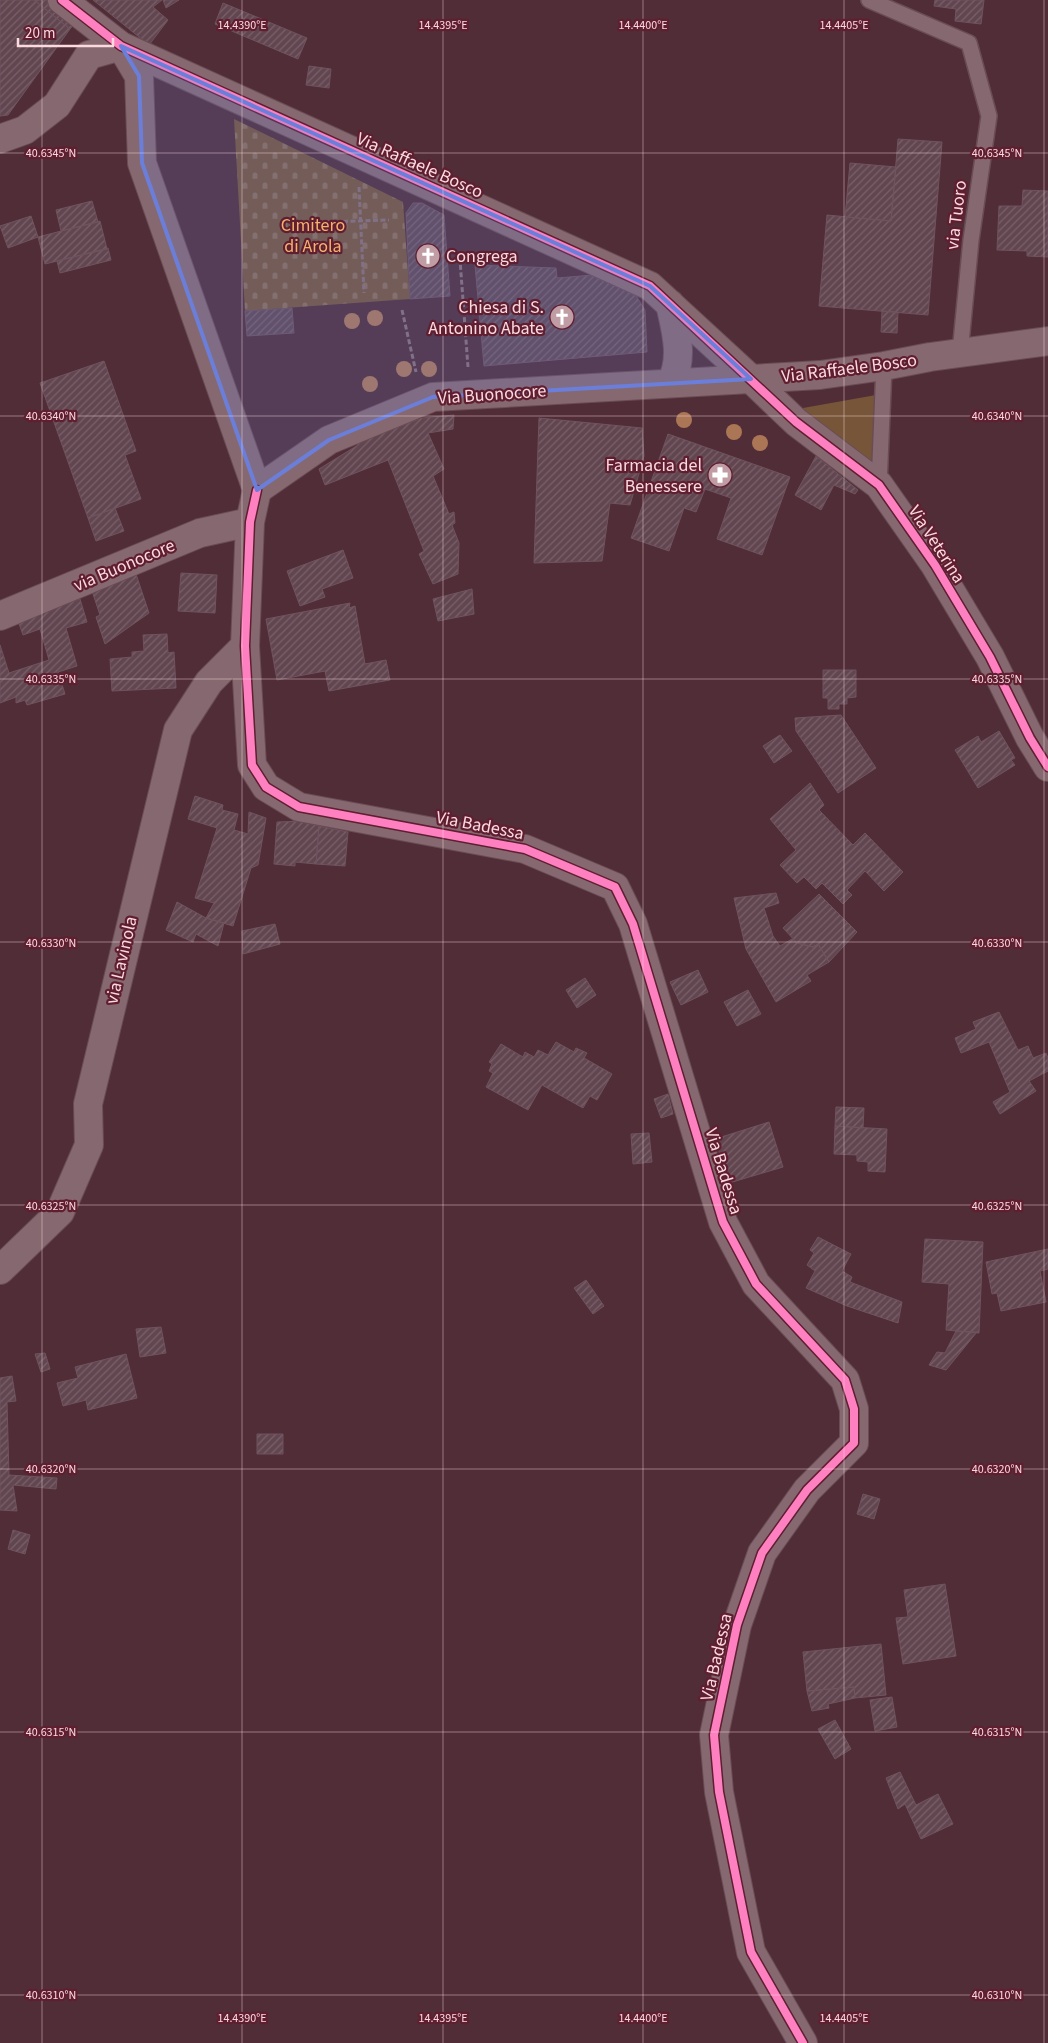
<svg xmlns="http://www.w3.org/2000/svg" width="1048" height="2043" viewBox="0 0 1048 2043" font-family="'Source Sans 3',sans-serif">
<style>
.cemetery{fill:url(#cemetery-stones)}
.garden{fill:#775539}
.building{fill:url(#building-hatch);stroke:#6f535e}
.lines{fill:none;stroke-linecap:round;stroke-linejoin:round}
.lane-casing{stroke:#6b4c55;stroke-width:18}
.street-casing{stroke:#6b4c55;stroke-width:30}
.secondary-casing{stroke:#6b4c55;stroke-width:30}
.path{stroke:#886e74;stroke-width:3;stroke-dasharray:5 2.5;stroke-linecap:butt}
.lane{stroke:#866970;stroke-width:15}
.street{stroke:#866970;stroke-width:28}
.secondary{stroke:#866970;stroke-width:28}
.cycleway-casing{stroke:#601e31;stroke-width:11}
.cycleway{stroke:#ff80c0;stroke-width:8}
.tree{fill:#ab7656}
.marked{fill:#6b7fda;fill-opacity:0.2;stroke:#6b7fda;stroke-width:4;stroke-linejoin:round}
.ticks{fill:none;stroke:#fbd9df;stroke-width:1;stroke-opacity:0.45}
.labels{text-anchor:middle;stroke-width:4.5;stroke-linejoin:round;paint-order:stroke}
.street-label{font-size:18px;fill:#fbd9df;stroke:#601e31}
.park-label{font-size:18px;fill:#f4b26f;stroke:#601e31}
.poi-label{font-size:18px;fill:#fbd9df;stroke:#601e31;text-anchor:end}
.ticks-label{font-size:12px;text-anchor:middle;fill:#fbd9df;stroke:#601e31;stroke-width:4.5;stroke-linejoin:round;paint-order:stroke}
</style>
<defs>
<pattern id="cemetery-stones" width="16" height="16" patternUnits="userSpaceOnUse" patternTransform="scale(1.25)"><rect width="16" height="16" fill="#775539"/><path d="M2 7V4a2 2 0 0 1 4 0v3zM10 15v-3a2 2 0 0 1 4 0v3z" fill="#8b6d55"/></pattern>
<pattern id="building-hatch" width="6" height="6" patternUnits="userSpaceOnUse" patternTransform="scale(1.25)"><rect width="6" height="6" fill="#614650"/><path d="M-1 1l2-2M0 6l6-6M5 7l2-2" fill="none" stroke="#796069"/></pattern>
</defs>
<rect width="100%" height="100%" fill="#512d37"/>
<path class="cemetery" d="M234 119 403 202 410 299 245 311Z"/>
<path class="garden" d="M876 395 872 473 804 418 803 408Z"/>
<path class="building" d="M0 0H34L70 29 8 115 0 116Z
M34 0H49L74 24 70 29Z
M93 0H162L153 7 168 20 149 45Z
M163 0H179L166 8Z
M935 0H984L981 24 955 21 956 9 934 6Z
M223 3 307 38 298 59 215 24Z
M309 66 331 69 329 88 306 85Z
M898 139 942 142 928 315 819 306 827 215 891 221Z
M850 163 896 167 891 221 845 217Z
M1023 190 1048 191V257L1027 256V251L997 250 999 206H1022Z
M92 201 98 222 61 231 56 210Z
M413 203H422L444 215 450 296 410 299 406 213Z
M31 216 38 237 8 248 0 226Z
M100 221 107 249 45 264 38 237Z
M108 248 111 260 60 273 57 261Z
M475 265 556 268 557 278 593 275 635 294 645 310 647 352 484 366Z
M292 308 294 333 247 336 245 311Z
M882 311 898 312 897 333 881 332Z
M104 361 136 451 125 455 141 499 88 518 40 383Z
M454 415 453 429 428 433 444 469 433 476 449 514 454 512 455 523 452 525 459 543 458 574 433 584 419 554 424 551 388 460 325 485 319 469 358 445 357 442 422 418Z
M539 418 642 428 644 456 630 505 610 503 602 561 534 563Z
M668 434 790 477 762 555 717 539 731 498 705 489 696 512 684 508 669 551 631 538Z
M816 456 858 490 855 494 834 485 821 510 795 495Z
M115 508 124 531 96 541 88 518Z
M343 550 353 578 322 589 325 597 300 606 287 571Z
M135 571 149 613 105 644 96 617 100 615 91 588Z
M181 573 217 575 215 613 178 611Z
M472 589 474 614 438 621 433 599Z
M80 599 87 622 66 628 77 666 58 672 65 694 27 705 25 700 16 703V697L0 703V645L9 673 49 660 40 629 23 635 17 618Z
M350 603 349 608 355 606 365 664 386 660 390 680 329 691 325 671 277 680 266 619Z
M167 634 168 653 174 652 176 688 112 691 110 659 132 657V652L144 651 143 635Z
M823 670H856V697L847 698V704H839V709H828V698H823Z
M841 715 876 768 838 793 796 731 795 718Z
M999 731 1015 758 1011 760 1015 765 978 788 955 750 978 736 981 742Z
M780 735 792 751 774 763 763 746Z
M810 783 824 805 819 810 853 845 865 833 903 872 884 891 865 871 847 890 852 895 843 904 822 883 816 889 804 877 797 883 780 865 796 850 770 819Z
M195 796 223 805 222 810 238 814 234 830 248 834 249 812 266 818 258 865 251 868 233 926 206 918 214 903 195 898 217 828 188 819Z
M304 821 319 826 316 864 295 862V866L274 864 277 822Z
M319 826 348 832 345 866 316 864Z
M776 893 779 903 764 908 773 936 780 946 792 939 797 943 813 947 818 944 829 962 807 975 811 981 776 1002 746 949 734 898Z
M819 894 857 932 829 962 818 944 813 947 797 943 783 928Z
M177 902 206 918 224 923 218 946 196 934 193 942 166 930Z
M275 924 280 944 243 954 242 931Z
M698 970 708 992 681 1005 670 982Z
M585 978 596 995 577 1008 566 990Z
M748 990 761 1014 737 1026 724 1002Z
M999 1012 1018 1050 1028 1046 1033 1058 1046 1053 1048 1058V1071L1029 1081 1036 1091 1000 1114 993 1102 1010 1092 989 1042 961 1053 955 1038 976 1029 973 1022Z
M556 1042 574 1052 576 1048 587 1053 584 1058 612 1074 597 1100 590 1096 583 1108 542 1085 528 1110 486 1087 493 1073 489 1071 492 1064 489 1062 501 1044 523 1057 525 1052 534 1057 538 1050 548 1055Z
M668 1094 673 1114 661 1118 654 1099Z
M836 1107 864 1108 863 1128 835 1126Z
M769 1122 783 1167 729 1183 715 1139Z
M835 1126 887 1129 885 1172 868 1171V1162L857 1161V1155L834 1154Z
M649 1133 652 1162 633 1164 631 1134Z
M818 1237 851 1254 842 1271 852 1277 850 1282 902 1302 898 1323 847 1306 806 1288 815 1271 807 1265 814 1253 810 1250Z
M925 1239 983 1242 979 1333 946 1330 949 1284 922 1282Z
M1048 1249V1269L1040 1271 1046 1302 1001 1311 997 1293 992 1294 986 1262Z
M586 1280 604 1306 593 1314 574 1288Z
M161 1327 166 1353 140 1357 136 1329Z
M956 1331 977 1332 946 1370 929 1365 937 1352 945 1353Z
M45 1353 50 1369 41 1372 35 1354Z
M126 1354 137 1398 88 1410 86 1400 63 1406 57 1383 78 1378 75 1367Z
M12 1376 16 1401 7 1402 9 1475 57 1478 56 1489 13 1485 17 1511 0 1510V1378Z
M257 1434H283V1454H257Z
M863 1494 880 1499 874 1519 857 1514Z
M13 1530 30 1535 25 1554 8 1549Z
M945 1584 956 1656 903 1664 896 1618 908 1617 904 1590Z
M881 1644 886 1695 855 1698 854 1687 807 1691 803 1652Z
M854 1687 855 1698 828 1704 829 1708 812 1711 807 1691Z
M892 1697 897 1727 875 1731 870 1700Z
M835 1720 851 1749 835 1759 818 1729Z
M900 1772 916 1805 938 1794 953 1824 921 1839 905 1804 898 1809 886 1778Z"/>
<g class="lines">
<defs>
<path id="lane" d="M869 0 969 43 989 116 971 240 960 353
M879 485 884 366"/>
<path id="street" d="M0 139 25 130 57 105 89 55 121 46 139 76 142 163 257 490 250 522 245 646 252 765 266 787 299 807 525 849 615 887 633 924 723 1222 756 1284 845 1380 854 1409V1443L807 1490 762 1553 737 1625 714 1735 719 1792 751 1952 803 2043
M751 379 796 422 879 485 935 565 990 657 1030 738 1048 767
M0 616 200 533 250 522
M0 1270 60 1212 89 1145 88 1104 178 730 209 682 245 646"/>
<path id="secondary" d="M62 0 121 46 650 286 751 379
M670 304C676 331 684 358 671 383
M257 490 329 440 433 397 820 375 884 366 930 357 1048 341"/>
</defs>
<use href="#lane" class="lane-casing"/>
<use href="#street" class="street-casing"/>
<use href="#secondary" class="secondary-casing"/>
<path class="path" d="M359 187 364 293
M328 222 389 220
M402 310 416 372
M468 367 460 260 514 259"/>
<use href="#lane" class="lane"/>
<use href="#street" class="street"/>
<use href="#secondary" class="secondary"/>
<defs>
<path id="cycleway" d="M62 0 121 46 650 286 796 422 879 485 935 565 990 657 1030 738 1048 767
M257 490 250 522 245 646 252 765 266 787 299 807 525 849 615 887 633 924 723 1222 756 1284 845 1380 854 1409V1443L807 1490 762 1553 737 1625 714 1735 719 1792 751 1952 803 2043"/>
</defs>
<use href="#cycleway" class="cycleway-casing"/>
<use href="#cycleway" class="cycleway"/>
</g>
<g class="tree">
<circle cx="375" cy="318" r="8"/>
<circle cx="352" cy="321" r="8"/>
<circle cx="404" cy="369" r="8"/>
<circle cx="429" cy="369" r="8"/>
<circle cx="370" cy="384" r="8"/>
<circle cx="684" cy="420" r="8"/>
<circle cx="734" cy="432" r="8"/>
<circle cx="760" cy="443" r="8"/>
</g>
<path class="marked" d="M121 46 650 286 751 379 433 397 329 440 257 490 142 163 139 76Z"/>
<path class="ticks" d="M42 0V2043M242 0V2043M443 0V2043M643 0V2043M844 0V2043M1044 0V2043M0 153H1048M0 416H1048M0 679H1048M0 942H1048M0 1205H1048M0 1469H1048M0 1732H1048M0 1995H1048"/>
<defs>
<symbol id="church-disc" viewBox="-11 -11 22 22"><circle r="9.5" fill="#c09da4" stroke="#601e31"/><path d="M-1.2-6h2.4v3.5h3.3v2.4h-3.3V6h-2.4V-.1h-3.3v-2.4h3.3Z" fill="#fff"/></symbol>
<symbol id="pharmacy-disc" viewBox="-11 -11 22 22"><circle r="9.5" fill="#c09da4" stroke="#601e31"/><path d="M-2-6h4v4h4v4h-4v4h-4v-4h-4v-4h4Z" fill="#fff"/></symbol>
</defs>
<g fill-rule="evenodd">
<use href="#church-disc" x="414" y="242" width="28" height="28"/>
<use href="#church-disc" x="548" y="303" width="28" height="28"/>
<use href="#pharmacy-disc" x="706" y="461" width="28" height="28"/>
</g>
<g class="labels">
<g class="street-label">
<text transform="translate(420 165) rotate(24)" y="6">Via Raffaele Bosco</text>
<text transform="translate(956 215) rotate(-83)" y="6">via Tuoro</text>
<text transform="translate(849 368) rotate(-7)" y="6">Via Raffaele Bosco</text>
<text transform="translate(492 394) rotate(-4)" y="6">Via Buonocore</text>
<text transform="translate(937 544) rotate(57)" y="6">Via Veterina</text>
<text transform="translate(124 565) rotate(-23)" y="6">via Buonocore</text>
<text transform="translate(480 825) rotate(11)" y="6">Via Badessa</text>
<text transform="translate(121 960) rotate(-77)" y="6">via Lavinola</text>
<text transform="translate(724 1171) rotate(73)" y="6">Via Badessa</text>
<text transform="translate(716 1657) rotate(-77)" y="6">Via Badessa</text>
</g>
<g class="park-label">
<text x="313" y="231">Cimitero<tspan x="313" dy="21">di Arola</tspan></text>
</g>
<g class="poi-label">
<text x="446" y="262" text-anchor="start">Congrega</text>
<text x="544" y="313">Chiesa di S.<tspan x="544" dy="21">Antonino Abate</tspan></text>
<text x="702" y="471">Farmacia del<tspan x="702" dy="21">Benessere</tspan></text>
</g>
</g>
<g class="ticks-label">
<text x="242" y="29">14.4390°E</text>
<text x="443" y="29">14.4395°E</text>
<text x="643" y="29">14.4400°E</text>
<text x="844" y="29">14.4405°E</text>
<text x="51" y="157">40.6345°N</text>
<text x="997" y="157">40.6345°N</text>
<text x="51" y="420">40.6340°N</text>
<text x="997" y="420">40.6340°N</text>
<text x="51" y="683">40.6335°N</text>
<text x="997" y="683">40.6335°N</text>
<text x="51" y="947">40.6330°N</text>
<text x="997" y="947">40.6330°N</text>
<text x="51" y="1210">40.6325°N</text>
<text x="997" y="1210">40.6325°N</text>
<text x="51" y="1473">40.6320°N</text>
<text x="997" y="1473">40.6320°N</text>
<text x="51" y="1736">40.6315°N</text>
<text x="997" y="1736">40.6315°N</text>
<text x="51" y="1999">40.6310°N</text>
<text x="997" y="1999">40.6310°N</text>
<text x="242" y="2022">14.4390°E</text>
<text x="443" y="2022">14.4395°E</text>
<text x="643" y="2022">14.4400°E</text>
<text x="844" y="2022">14.4405°E</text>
</g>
<path d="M18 38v8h95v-8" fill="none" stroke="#fbd9df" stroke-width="2.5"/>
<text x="25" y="38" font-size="15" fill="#fbd9df" stroke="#601e31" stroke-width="4" paint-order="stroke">20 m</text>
</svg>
